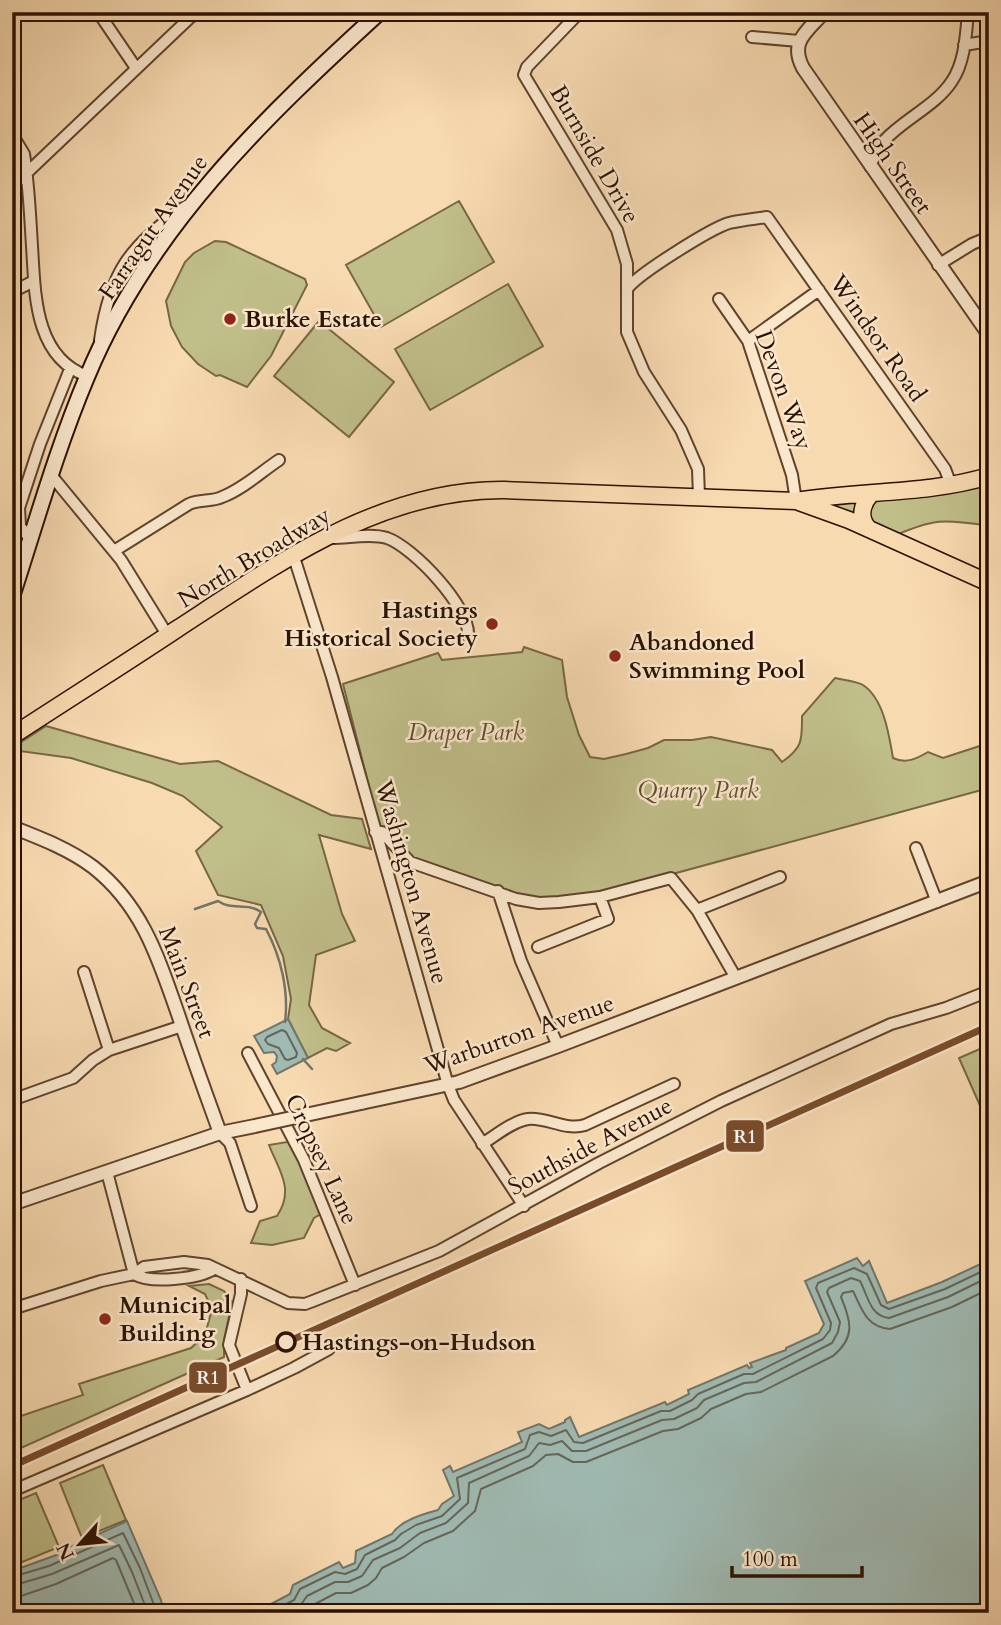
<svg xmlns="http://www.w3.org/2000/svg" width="1001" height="1625" viewBox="0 0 1001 1625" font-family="Cardo,serif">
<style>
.green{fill:#c0be89;stroke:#766844;stroke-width:2}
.water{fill:#9fbab2;stroke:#71766b;stroke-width:2}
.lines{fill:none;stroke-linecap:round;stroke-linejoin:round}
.shore{stroke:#666659;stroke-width:2}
.stream{stroke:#71766b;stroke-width:2.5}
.minor-casing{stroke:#5f432c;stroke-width:14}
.tertiary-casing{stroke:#5f432c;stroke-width:16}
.secondary-casing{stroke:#2c1100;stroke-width:18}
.primary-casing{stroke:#2c1100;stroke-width:19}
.minor{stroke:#fae7cc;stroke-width:10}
.tertiary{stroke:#fae7cc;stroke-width:12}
.secondary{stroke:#fae7cc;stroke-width:14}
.primary{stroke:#f8dab1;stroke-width:16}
.tertiary-bridge-casing{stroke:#5f432c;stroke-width:16;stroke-linecap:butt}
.tertiary-bridge{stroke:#fae7cc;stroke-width:12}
.rail-1-casing{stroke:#fae7cc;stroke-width:12}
.rail-1{stroke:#7a4b2a;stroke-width:7}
.poi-dot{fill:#8f2418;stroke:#fae7cc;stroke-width:2.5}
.stop-dot{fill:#fae7cc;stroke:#2c1100;stroke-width:3.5}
.labels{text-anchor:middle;stroke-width:5;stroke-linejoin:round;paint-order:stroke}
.street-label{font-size:24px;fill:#2c1100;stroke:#fae7cc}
.poi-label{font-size:24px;font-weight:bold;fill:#2c1100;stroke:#fae7cc;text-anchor:start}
.park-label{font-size:24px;font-style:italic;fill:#604e30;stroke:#fae7cc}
.stop-label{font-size:24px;font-weight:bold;fill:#2c1100;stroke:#fae7cc;text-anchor:start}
.line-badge{stroke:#fae7cc;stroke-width:2.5}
.badge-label{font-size:19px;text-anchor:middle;font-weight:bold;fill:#fff}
</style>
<rect width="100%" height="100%" fill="#f8dab1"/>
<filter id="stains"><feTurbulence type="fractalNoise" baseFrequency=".00286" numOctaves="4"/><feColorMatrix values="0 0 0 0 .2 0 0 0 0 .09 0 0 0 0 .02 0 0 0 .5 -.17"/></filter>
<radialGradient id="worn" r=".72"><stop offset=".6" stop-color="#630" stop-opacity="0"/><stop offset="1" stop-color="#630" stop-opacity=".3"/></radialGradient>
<path class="green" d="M459 201 494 262 381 327 346 265Z
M215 241 226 242 305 279 307 285 271 356 247 387 220 375 216 376 198 364 182 347 171 326 166 301 185 262 194 253Z
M508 284 543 346 430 410 395 349Z
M319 321 394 382 349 437 274 376Z
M989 478V524L984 525C943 519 934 519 896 535L831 505 842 499Z
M524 647 562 660 567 697 579 735 590 757 604 759 626 754 648 748 664 740H692L711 737 772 750 782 762C803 747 802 740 802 716L835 678C843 680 856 681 863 685 884 699 889 735 893 758 906 764 916 759 928 752L943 758 989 743V788L599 894 540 898 522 896 413 861 379 826 343 684 438 653 442 660 522 652Z
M46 726 180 764 218 761 331 815 362 819 371 849 319 835 342 914 355 941 316 955 309 1005 322 1028 350 1043 336 1051 327 1048 308 1058 288 1019 291 999 283 956 261 905 218 895 196 851 222 827 183 796 152 783 71 758 12 750V748Z
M989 1045V1126L959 1058Z
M293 1141 321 1214 314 1218 304 1238 272 1245 251 1243 260 1221 277 1216C295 1189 279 1171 269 1145Z
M209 1284 224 1291 232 1302 224 1340V1357L12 1452V1419L83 1395 79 1384 191 1348 205 1335 212 1309 205 1294 189 1286Z
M103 1465 126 1520 82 1538 60 1483Z
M36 1493 59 1547 15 1565 12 1559V1503Z"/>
<path class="water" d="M288 1019 308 1058 277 1074 272 1065 276 1062 277 1056 274 1052 264 1053 254 1036Z
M857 1258 863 1266 869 1261 887 1303 942 1282 989 1260V1613H254L290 1594 293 1585 339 1562 343 1568 355 1563 356 1551 392 1534C401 1520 424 1514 438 1510L442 1504 454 1496 443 1470 450 1466 453 1472 522 1442 518 1432 539 1424 549 1429 565 1422V1420L570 1417 579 1437 665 1402 667 1405 689 1394 688 1390 747 1365 749 1368 752 1367 750 1363 786 1350V1348L819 1333 824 1324 805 1281Z
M127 1521 161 1600 164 1613H12V1571L62 1553V1551Z"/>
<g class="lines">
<path class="shore" d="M282 1030 286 1032 297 1053 296 1057 288 1060 285 1059 279 1048 268 1044 265 1040 267 1037Z
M12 1577 49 1566 123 1533 140 1568 157 1613
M12 1586 52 1574 119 1545 132 1572 148 1613
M12 1596H21L56 1584 113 1558 116 1560 138 1613
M269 1613 294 1600 300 1589 335 1572 345 1574 357 1569 365 1555 395 1540 401 1534 416 1525 442 1516 460 1499 457 1478 525 1449 530 1435 539 1432 551 1436 566 1430 574 1442 583 1443 661 1411H670L692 1400 698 1394 744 1374H753L823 1339 830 1330 831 1323 816 1288 818 1283 854 1268 867 1274 881 1305 889 1309 945 1289 989 1268
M288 1613 300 1606 307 1596 335 1582H348L362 1576 373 1560 400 1548 420 1533 446 1523 468 1503 469 1483 529 1456 539 1443 550 1445 562 1441 572 1451H586L662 1420 674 1419 697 1408 704 1400 744 1383 756 1382 832 1343 838 1332 840 1322 827 1292 829 1288 851 1278 860 1281C868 1296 870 1316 889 1318L948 1297 989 1277
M308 1613 315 1604 336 1593H351L368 1585 376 1578 382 1568 404 1557 424 1543 453 1531 475 1511 481 1489 533 1466 546 1455 558 1454 573 1462H586L663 1431 678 1429 701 1418 711 1409 746 1394 761 1392 833 1356C856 1337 851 1321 841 1297L843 1293 853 1291C862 1309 866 1327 890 1329L952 1307 989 1289"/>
<path class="stream" d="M195 909 218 901C232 911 247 902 261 912L255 924 257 928 266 929C281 957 289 991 285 1022
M303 1059 312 1069"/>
<defs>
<path id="minor" d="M98 12 136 68
M580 12 527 67 524 75 617 230 627 264V332L644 372 681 430 698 469 699 497
M752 37 799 41
M964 45 989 41
M12 134 24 154C29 185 30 215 32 246 35 293 34 357 87 376
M870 166C874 158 877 149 883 142 902 120 936 106 952 81 965 62 966 34 968 12
M12 187 196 12
M938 265 972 244 989 237
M627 289C638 274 710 229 729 223 741 220 754 219 767 217L945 469 951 485
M12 292 34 281
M719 299 748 341 792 475 796 501
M100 340C110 271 130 246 186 206
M748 341 819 290
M51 475 121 560 168 636
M332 538C349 538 371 533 387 538 413 547 471 608 468 636
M30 539 20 526 19 508 40 444 70 369
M114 551 189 504C200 499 212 502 222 497 243 489 261 472 279 460
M293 554 332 677 448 1085 454 1100 524 1206
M375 832H382L410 862 516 899 539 903 559 902 600 897 671 878 697 910 736 978
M916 848 937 902
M498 891 521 961 558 1046
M697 910 780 877
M538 947 608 919 600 897
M84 972 109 1050
M248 1053 304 1160 355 1285
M12 1100 73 1078 93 1060 109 1050 182 1026
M220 1133 230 1143 251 1206
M482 1144C495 1136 513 1121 528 1119 547 1117 565 1131 585 1125L674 1084
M107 1172 134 1274
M134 1274C150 1284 198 1279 214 1269
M241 1279V1294L229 1345 247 1390
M12 1309 101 1281 134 1274 144 1267 184 1262 208 1265 288 1303 305 1304 313 1301 439 1251 599 1163 721 1101 891 1024 946 1008 989 991
M12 1491 247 1390 294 1368 329 1349"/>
<path id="tertiary" d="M824 12C807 32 789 41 803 68L989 335
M12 827C40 838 69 849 93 867 143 906 159 960 179 1017 192 1056 206 1094 220 1133
M361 1103 459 1082 558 1046 989 881
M12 1204 220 1133 255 1126"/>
<path id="secondary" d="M12 597C36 523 57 448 87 377 148 229 264 118 380 12"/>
<path id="primary" d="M799 502 849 520 989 583
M869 529C858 518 862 504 871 494
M12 736C67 700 123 665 177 629 277 564 380 489 504 490L796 501C860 490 926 495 989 476"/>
</defs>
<use href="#minor" class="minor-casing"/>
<use href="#tertiary" class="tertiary-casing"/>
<use href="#secondary" class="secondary-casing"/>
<use href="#primary" class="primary-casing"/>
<use href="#minor" class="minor"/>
<use href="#tertiary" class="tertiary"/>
<use href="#secondary" class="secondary"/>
<use href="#primary" class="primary"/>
<defs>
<path id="tertiary-bridge" d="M255 1126 361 1103"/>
</defs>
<use href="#tertiary-bridge" class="tertiary-bridge-casing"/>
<use href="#tertiary-bridge" class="tertiary-bridge"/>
<defs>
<path id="rail-1" d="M12 1466 989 1026"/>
</defs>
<use href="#rail-1" class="rail-1-casing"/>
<use href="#rail-1" class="rail-1"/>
</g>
<g class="poi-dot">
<circle cx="230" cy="319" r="7"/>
<circle cx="492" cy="624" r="7"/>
<circle cx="615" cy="656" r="7"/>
<circle cx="105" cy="1319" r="7"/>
</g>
<circle class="stop-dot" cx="286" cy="1342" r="9"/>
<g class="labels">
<g class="street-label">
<text transform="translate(595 154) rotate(60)" y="8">Burnside Drive</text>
<text transform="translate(893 163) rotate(55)" y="8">High Street</text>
<text transform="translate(153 227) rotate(-55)" y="8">Farragut Avenue</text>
<text transform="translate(878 338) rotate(55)" y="8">Windsor Road</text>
<text transform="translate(784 390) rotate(70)" y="8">Devon Way</text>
<text transform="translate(254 557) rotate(-31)" y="8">North Broadway</text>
<text transform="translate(412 882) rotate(74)" y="8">Washington Avenue</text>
<text transform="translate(187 982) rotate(69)" y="8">Main Street</text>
<text transform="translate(519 1034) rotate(-19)" y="8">Warburton Avenue</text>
<text transform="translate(590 1146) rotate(-28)" y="8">Southside Avenue</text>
<text transform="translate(322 1159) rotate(65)" y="8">Cropsey Lane</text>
</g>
<g class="poi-label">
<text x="244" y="327">Burke Estate</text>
<text x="478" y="618" text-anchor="end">Hastings<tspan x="478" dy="28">Historical Society</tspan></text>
<text x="629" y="650">Abandoned<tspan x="629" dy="28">Swimming Pool</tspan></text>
<text x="119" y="1313">Municipal<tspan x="119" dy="28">Building</tspan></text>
</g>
<g class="park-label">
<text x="466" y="740">Draper Park</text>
<text x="698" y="798">Quarry Park</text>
</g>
<g class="stop-label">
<text x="302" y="1350">Hastings-on-Hudson</text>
</g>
</g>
<g class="line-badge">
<rect x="725" y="1119" width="40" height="34" rx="7" fill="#7a4b2a"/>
<rect x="188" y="1361" width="40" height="33" rx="7" fill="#7a4b2a"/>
</g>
<g class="badge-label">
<text x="745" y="1143">R1</text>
<text x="208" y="1384">R1</text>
</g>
<rect width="1001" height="1625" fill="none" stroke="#f8dab1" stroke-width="42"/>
<rect x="14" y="14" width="973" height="1597" fill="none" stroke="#2c1100" stroke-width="3.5"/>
<rect x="21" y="21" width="959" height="1583" fill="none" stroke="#2c1100" stroke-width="2"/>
<g transform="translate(80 1544) rotate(243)" stroke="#fae7cc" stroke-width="5" paint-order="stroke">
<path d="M0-5L12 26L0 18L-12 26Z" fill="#2c1100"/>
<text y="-10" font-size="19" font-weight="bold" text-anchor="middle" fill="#2c1100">N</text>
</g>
<path d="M732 1566v10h130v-10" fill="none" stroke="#2c1100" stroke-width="3.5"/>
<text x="742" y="1566" font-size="21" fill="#2c1100" stroke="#fae7cc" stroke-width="5" paint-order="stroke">100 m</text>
<rect width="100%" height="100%" filter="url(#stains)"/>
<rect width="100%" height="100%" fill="url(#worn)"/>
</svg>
